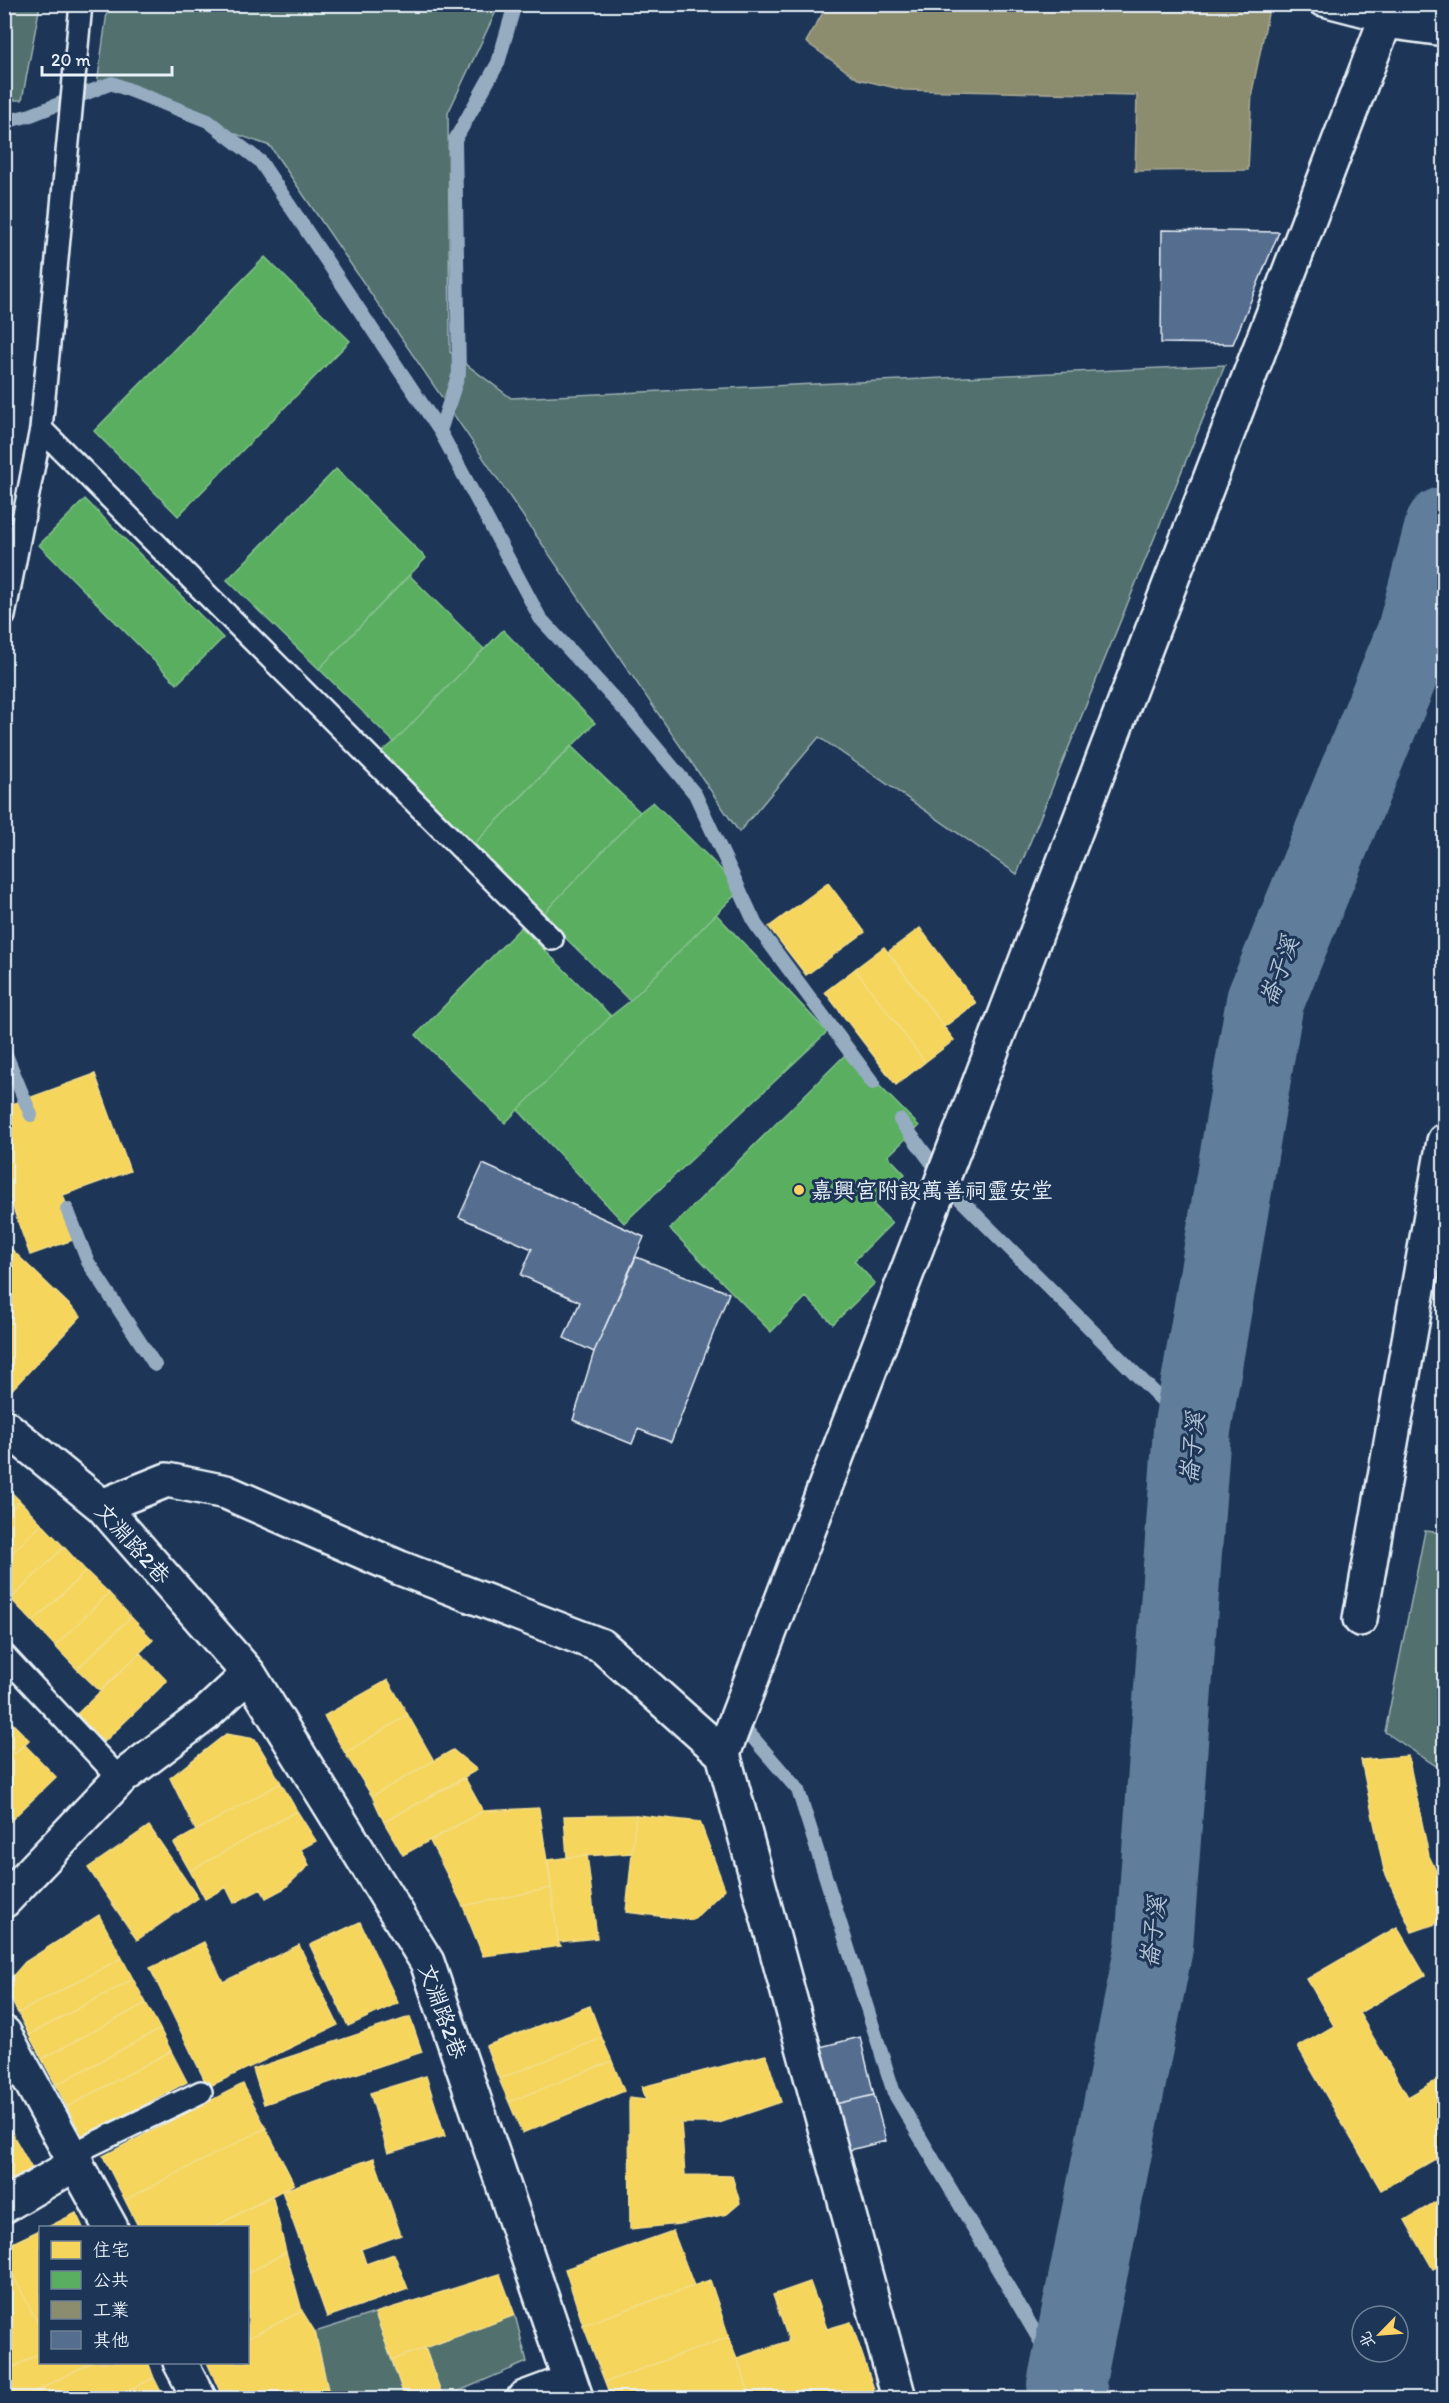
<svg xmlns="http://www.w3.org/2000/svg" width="1449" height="2403" viewBox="0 0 1449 2403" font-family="Itim,'LXGW WenKai TC',sans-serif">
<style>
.green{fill:#516f6e;stroke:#9cb0b3;stroke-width:1.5}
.homes{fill:#f6d55c;stroke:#f2dd8b;stroke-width:1.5}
.public{fill:#5aae61;stroke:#85c28e;stroke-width:1.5}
.industry{fill:#8c8c6e;stroke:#a8aa97;stroke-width:1.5}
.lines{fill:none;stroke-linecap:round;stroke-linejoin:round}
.stream{stroke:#96acc1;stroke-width:14}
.river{stroke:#607e9c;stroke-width:78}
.building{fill:#556d8f;stroke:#e8f1f8;stroke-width:1.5}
.service-casing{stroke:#e8f1f8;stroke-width:26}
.minor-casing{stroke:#e8f1f8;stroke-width:38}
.service{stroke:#1d3557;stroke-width:21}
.minor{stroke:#1d3557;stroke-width:33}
.poi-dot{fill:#ffd166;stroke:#1d3557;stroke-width:2}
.labels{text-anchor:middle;stroke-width:6;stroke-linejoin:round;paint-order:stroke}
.poi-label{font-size:22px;fill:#e8f1f8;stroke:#1d3557;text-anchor:start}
.street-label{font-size:22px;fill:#e8f1f8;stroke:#1d3557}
.water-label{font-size:24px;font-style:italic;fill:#b2c3d3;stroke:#1d3557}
</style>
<rect width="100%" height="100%" fill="#1d3557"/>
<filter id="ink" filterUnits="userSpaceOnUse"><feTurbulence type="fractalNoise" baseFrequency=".0167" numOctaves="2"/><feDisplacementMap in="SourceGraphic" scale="12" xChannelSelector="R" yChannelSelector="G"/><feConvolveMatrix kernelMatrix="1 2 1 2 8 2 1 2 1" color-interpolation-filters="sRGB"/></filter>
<g filter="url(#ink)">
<path class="green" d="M4 5H40L22 100H5Z
M108 5H499L448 113 450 352 511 398 1225 365 1017 874 819 737 739 832 270 146 97 85Z
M1425 1531 1444 1533V1783L1439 1768 1385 1732Z
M375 2313 405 2398H330L315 2332Z
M515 2315 527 2362 443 2398 425 2348Z"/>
<path class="homes" d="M828 883 865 932 806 975 769 927Z
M920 928 976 1003 944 1027 888 952Z
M884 947 954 1040 925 1062 855 969Z
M855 969 925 1062 896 1085 825 992Z
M95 1074 130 1171 63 1195 78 1238 30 1255 4 1183V1107Z
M9 1247 81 1316 6 1396 4 1251Z
M4 1485 20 1501 4 1516Z
M20 1501 42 1524 4 1560V1516Z
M42 1524 64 1547 11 1599 4 1592V1560Z
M64 1547 86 1571 33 1622 11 1599Z
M86 1571 109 1593 55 1646 33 1622Z
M109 1593 131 1617 77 1669 55 1646Z
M131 1617 153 1640 100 1691 77 1669Z
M140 1653 167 1681 104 1742 77 1714Z
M388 1680 408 1715 345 1753 324 1716Z
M408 1715 434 1761 372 1796 345 1753Z
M6 1717 29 1740 4 1764V1719Z
M226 1734 255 1739 281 1783 196 1831 170 1778Z
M24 1744 56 1777 4 1827V1764Z
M453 1750 477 1770 384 1822 372 1796Z
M1408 1756 1429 1856 1444 1888V1921L1412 1932 1384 1870 1361 1760Z
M465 1778 483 1811 403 1855 384 1822Z
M281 1783 297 1811 190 1871 174 1843Z
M539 1808 551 1888 463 1906 430 1841 483 1811Z
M297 1811 316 1841 301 1849 309 1865 285 1888 266 1898 261 1889 234 1903 226 1887 205 1899 190 1871Z
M636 1815 632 1853 567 1857 564 1816Z
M636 1815 700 1822 725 1889 693 1920 626 1912Z
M149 1826 198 1898 137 1940 88 1868Z
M587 1855 597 1938 558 1942 548 1860Z
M551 1888 558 1942 561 1946 483 1956 463 1906Z
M99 1915 122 1958 18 2013 4 1986 25 1962Z
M360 1922 398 2003 348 2026 310 1945Z
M1397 1927 1425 1975 1359 2013 1408 2097 1444 2076V2154L1381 2190 1298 2047 1334 2026 1307 1979Z
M204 1942 223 1982 299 1945 338 2025 208 2087 150 1968Z
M122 1958 133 1979 29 2035 18 2013Z
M133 1979 146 2003 42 2059 29 2035Z
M146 2003 160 2029 56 2085 42 2059Z
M590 2006 602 2038 499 2079 486 2046Z
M410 2017 422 2052 264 2104 253 2069Z
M160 2029 171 2051 67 2107 56 2085Z
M602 2038 612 2061 509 2102 499 2079Z
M171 2051 187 2082 83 2137 67 2107Z
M766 2055 781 2102 719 2123H681L685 2175 732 2176 740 2203 727 2214 680 2224 630 2229 629 2098 646 2100 642 2087Z
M612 2061 624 2091 522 2133 509 2102Z
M426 2076 445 2136 388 2153 370 2093Z
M243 2084 266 2128 125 2200 103 2156Z
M4 2119 32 2169 4 2184Z
M266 2128 294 2184 213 2228H139L125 2200Z
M374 2158 401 2235 361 2249 366 2264 394 2254 408 2289 327 2317 282 2191Z
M272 2195 286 2252 248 2273V2228H213Z
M1444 2197V2263L1433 2269 1405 2220Z
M76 2213 83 2228H46Z
M40 2230V2328L4 2257V2247Z
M673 2231 694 2286 583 2325 565 2269Z
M286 2252 302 2311 248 2338V2273Z
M4 2257 40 2328V2353L9 2370 4 2360Z
M500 2274 515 2315 392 2360 375 2313Z
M710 2280 729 2337 605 2382 583 2325Z
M810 2282 827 2329 851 2322 877 2398H751L737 2358 789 2341 773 2295Z
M302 2311 315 2332 327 2386 299 2398H223L207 2362H248V2338Z
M729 2337 751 2398H611L605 2382Z
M425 2348 443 2398H405L392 2360Z
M40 2353V2362H92L23 2398H4V2372Z
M92 2362H148L154 2378 110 2398H23Z
M154 2378 164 2398H110Z
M327 2386 330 2398H299Z"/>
<path class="public" d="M265 257 350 341 178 516 94 431Z
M336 469 426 558 319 669 227 580Z
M85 499 223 638 177 684 39 545Z
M409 575 484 649 394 742 319 669Z
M503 630 595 723 474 844 382 752 394 742Z
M571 746 640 812 542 915 474 844Z
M653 802 741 889 630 1001 542 915 640 812Z
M716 914 827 1032 624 1223 518 1110 611 1016 630 1001Z
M521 927 611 1016 505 1123 416 1035Z
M847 1053 919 1126 888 1156 905 1174 874 1205 892 1223 854 1261 875 1283 833 1324 806 1297 771 1332 670 1229Z"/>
<path class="industry" d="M828 4H1246L1269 9 1252 92 1248 170 1135 171 1137 95 904 90 858 79 806 42Z"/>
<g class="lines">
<path class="stream" d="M4 122 31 115 112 83 208 121 260 161 440 431 540 618 630 716 695 794 756 925 873 1083
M440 431 459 373 455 140 498 63 515 4
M4 1050 31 1115
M900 1120 955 1194 1192 1430
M67 1209 88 1262 155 1365
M748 1732 798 1790 894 2093 1066 2385"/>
<path class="river" d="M1070 2398 1066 2385 1154 1947 1192 1430 1265 1001 1415 635 1444 526"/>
</g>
<path class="building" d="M1162 230 1279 232 1233 344 1161 343Z
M483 1164 644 1237 594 1352 564 1338 580 1302 521 1275 532 1249 459 1217Z
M636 1257 729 1293 671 1442 638 1429 632 1444 573 1420 594 1352Z
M860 2037 874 2095 831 2105 816 2048Z
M874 2095 886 2141 842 2152 831 2105Z"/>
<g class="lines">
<defs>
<path id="service" d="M1319 4 1385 21
M41 429 552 939
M4 616 41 429 81 4
M4 1655 120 1779
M72 2154 201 2092"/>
<path id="minor" d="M1385 21 1444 29
M4 1426 102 1506 249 1674 427 1962 576 2398
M102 1506 167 1480 226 1492 400 1568 602 1646 723 1754
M1360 1619 1444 1141
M4 1901 120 1779 206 1714 249 1674
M4 2033 111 2228
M4 2206 77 2163
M180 2362 199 2398
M524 2398 570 2381
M899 2398 723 1754 1385 21 1389 4"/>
</defs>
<use href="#service" class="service-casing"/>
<use href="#minor" class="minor-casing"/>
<use href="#service" class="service"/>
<use href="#minor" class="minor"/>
</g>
</g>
<circle class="poi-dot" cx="799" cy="1190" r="6"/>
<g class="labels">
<g class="poi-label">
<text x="811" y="1198">嘉興宮附設萬善祠靈安堂</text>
</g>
<g class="street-label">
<text transform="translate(133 1543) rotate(48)" y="8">文淵路2巷</text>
<text transform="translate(443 2011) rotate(70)" y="8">文淵路2巷</text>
</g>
<g class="water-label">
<text transform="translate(1279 971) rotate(-70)" y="8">崙子溪</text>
<text transform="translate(1192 1448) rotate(-84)" y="8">崙子溪</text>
<text transform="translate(1153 1932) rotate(-83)" y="8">崙子溪</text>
</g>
</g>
<rect width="1449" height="2403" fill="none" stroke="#1d3557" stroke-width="24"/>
<rect x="12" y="12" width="1425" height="2379" fill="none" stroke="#e8f1f8" stroke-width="2" filter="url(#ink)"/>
<rect x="39" y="2226" width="210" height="138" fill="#1d3557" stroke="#6e8097" stroke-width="1.5"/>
<rect x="51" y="2241" width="30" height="18" fill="#f6d55c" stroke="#6e8097" stroke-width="1.5"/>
<text x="93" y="2256" font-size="18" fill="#e8f1f8">住宅</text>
<rect x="51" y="2271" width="30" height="18" fill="#5aae61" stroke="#6e8097" stroke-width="1.5"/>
<text x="93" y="2286" font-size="18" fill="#e8f1f8">公共</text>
<rect x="51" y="2301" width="30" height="18" fill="#8c8c6e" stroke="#6e8097" stroke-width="1.5"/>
<text x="93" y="2316" font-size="18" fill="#e8f1f8">工業</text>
<rect x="51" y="2331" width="30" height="18" fill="#556d8f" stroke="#6e8097" stroke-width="1.5"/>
<text x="93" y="2346" font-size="18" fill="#e8f1f8">其他</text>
<g transform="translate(1380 2334) rotate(245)"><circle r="28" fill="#1d3557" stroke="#6e8097" stroke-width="1.5"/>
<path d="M0-4.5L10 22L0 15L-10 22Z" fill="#ffd166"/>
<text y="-9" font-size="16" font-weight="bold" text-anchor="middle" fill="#e8f1f8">北</text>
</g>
<path d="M42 66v9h130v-9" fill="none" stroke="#e8f1f8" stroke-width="3"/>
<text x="51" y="66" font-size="18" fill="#e8f1f8" stroke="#1d3557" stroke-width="4.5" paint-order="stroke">20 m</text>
</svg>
